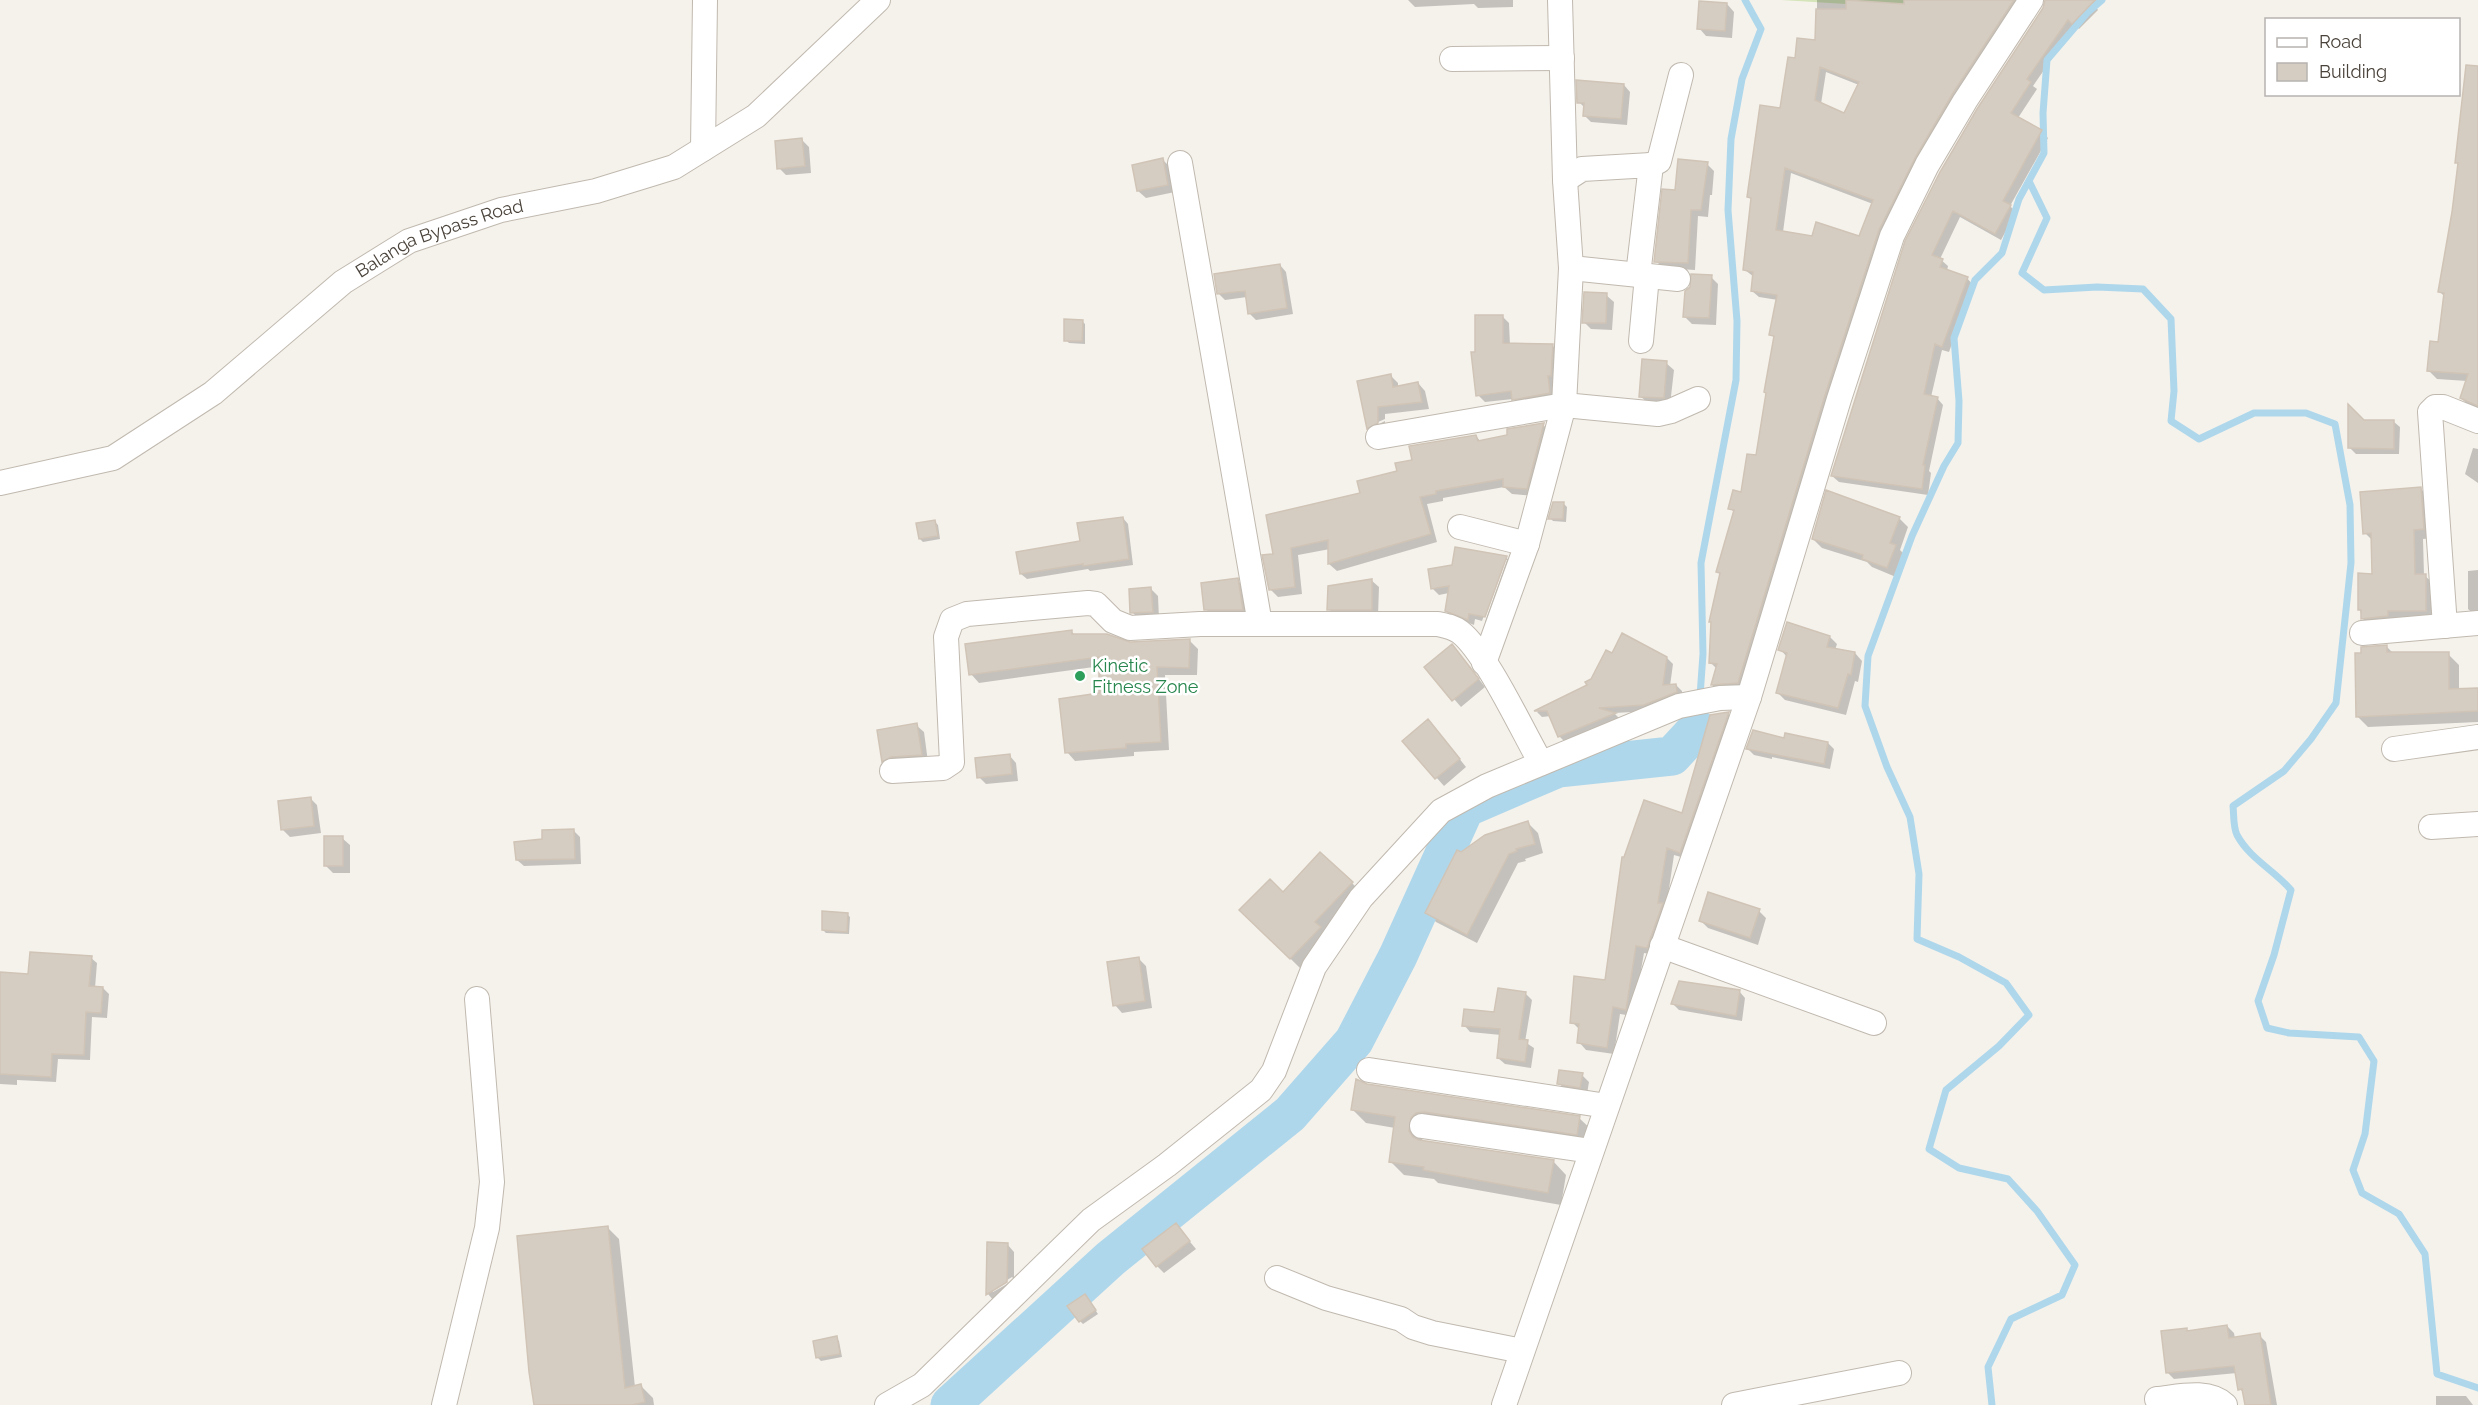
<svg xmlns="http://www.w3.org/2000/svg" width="2478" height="1405" viewBox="0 0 2478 1405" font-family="Raleway,sans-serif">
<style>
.green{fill:#d5e5b9}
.shadow{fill:#0003;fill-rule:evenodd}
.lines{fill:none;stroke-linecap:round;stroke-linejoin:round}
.stream{stroke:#afd7eb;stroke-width:7}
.river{stroke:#afd7eb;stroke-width:39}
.building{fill:#d6cdc2;stroke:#d0c4b6;stroke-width:1.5;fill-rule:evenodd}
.minor-casing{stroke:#c0b9af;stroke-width:26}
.minor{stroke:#fff;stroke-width:24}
.leisure-dot{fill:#2e9e5b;stroke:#fff;stroke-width:2}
.labels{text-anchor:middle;stroke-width:5;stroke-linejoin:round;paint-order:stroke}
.street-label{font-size:18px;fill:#49423a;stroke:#fff}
.leisure-label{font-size:18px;fill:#27864d;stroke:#fff;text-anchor:start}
</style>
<rect width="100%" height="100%" fill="#f5f2ec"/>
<path class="green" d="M1781 0H1958L1943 10Z"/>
<path class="shadow" d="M1408 0H1513V7L1478 8 1474 4 1415 7Z
M1817 0H2025L1921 165 1745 689 1719 691 1712 685 1717 669 1710 662 1713 624 1710 621 1721 575 1718 572 1735 513 1730 508 1742 494 1757 457 1775 339 1771 334 1778 300 1759 297 1752 291 1754 277 1745 270 1752 200 1748 196 1781 110 1796 59 1817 42ZM1826 72 1859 85 1845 115 1821 104ZM1791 173 1873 204 1860 238 1813 237 1783 232Z
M2045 0H2104L2096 7 2098 10 2079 29 2075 25 2033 86 2037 89 2018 118 2041 131 2048 138 2010 206 2016 212 2001 240 1960 217 1940 259 1948 266 1947 271 1967 278 1973 285 1949 352 1942 350 1931 397 1937 398 1943 405 1929 471 1931 473 1928 495 1839 482 1832 476 1907 242 2045 8Z
M1727 4 1734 12 1732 38 1706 36 1699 28Z
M1624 85 1630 92 1627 125 1591 122 1584 115 1585 108 1579 102Z
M2478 85V410L2470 407 2461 398 2467 381 2437 379 2429 371 2439 344 2445 297 2440 292 2459 165 2457 162Z
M802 140 809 147 811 173 786 175 779 168Z
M1163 160 1170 167 1175 192 1146 198 1138 191Z
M1707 164 1714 171 1712 195H1710L1708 217 1698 216 1695 270 1663 268 1656 261 1676 192Z
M1280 265 1286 272 1293 314 1256 320 1249 313 1247 297 1225 300 1219 294Z
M1711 277 1718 284 1716 325 1692 324 1685 317Z
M1606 295 1614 302 1612 330 1591 329 1584 322Z
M1502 316 1509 323 1510 345H1552L1559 352 1556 400 1520 406 1513 399 1485 402 1478 395 1477 353Z
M1082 321 1085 324V344L1069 343 1066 340Z
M1666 363 1674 370 1670 405 1648 403 1640 396Z
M1390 375 1398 383V387L1418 383 1425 391 1429 409 1385 414V419L1371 425V428L1385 421V430L1375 435 1368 428Z
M2363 421 2394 422 2400 427 2399 454H2356L2350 448Z
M1543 425 1551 432 1534 496 1512 494 1504 487 1443 498V501L1427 504 1437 542 1337 571 1329 564 1330 549 1298 555 1302 594 1278 597 1270 589 1275 555 1361 494 1413 461 1476 436 1481 442 1508 437Z
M2473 448 2478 449V483L2465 474Z
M2420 488 2430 498 2433 538 2423 539 2424 575 2435 585V620L2372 628 2362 618 2360 610 2374 575 2373 541 2365 533Z
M1564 504 1567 507 1566 522 1553 521 1550 518Z
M1123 518 1128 524 1133 565 1090 571 1088 569 1027 579 1021 574Z
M1899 518 1908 527 1900 550 1905 555 1896 577 1872 567 1867 562 1822 548 1813 539Z
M934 521 938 525 940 539 923 542 920 539Z
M1506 557 1512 564 1492 623 1485 622 1507 560H1504L1482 621 1475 619 1474 625 1453 617 1446 610 1449 593 1439 595 1433 589Z
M2478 570V616H2476L2468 609V571Z
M1237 580 1244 587 1249 616H1213L1206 609Z
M1371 580 1379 587 1378 616H1336L1329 609Z
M1150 588 1158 596 1159 619H1139L1132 612Z
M1071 631 1076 636 1130 644 1189 640 1198 649 1197 675H1165L1169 750 1134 752V756L1075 761 1067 752 1101 695V666L979 683 971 674Z
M1830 637 1837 644 1835 650 1855 653 1862 661 1858 682 1855 681 1846 715 1785 700 1778 693 1787 657 1780 649Z
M2387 647 2394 654H2448L2459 665V690H2478V722L2368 727 2357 716Z
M1459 653 1485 687 1461 707 1426 667Z
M1612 655 1667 658 1673 664 1670 686 1676 685 1682 691V698L1651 711 1614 713 1620 719 1565 742 1559 736 1551 716 1542 717 1537 712 1589 686Z
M1728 714 1736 721 1688 859 1674 855 1666 909 1655 955 1644 953 1633 1016 1620 1014 1614 1054 1586 1050 1579 1042 1580 1030 1572 1022 1606 981 1625 859 1683 815Z
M916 725 924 732 928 762 890 768 883 761Z
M1435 728 1466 767 1444 786 1404 741Z
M1785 740 1828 743 1834 749 1830 769 1772 757V759L1754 755 1748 749Z
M1009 755 1016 763 1018 781 986 784 979 777Z
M310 798 317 805 321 833 290 837 283 830Z
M1528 823 1538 833 1543 853 1525 859 1526 861 1518 863 1477 943 1436 922 1426 912 1461 854Z
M574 831 580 837 581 864 524 866 517 860 544 840Z
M342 838 350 845V873H333L325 865Z
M1352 883 1361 892 1329 938 1300 968 1241 910 1284 894Z
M1759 911 1766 918 1758 945 1708 928 1700 920Z
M847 914 850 917 849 934 826 933 823 930Z
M91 958 97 963 95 988H103L109 994 107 1018 92 1017 90 1060 58 1059 56 1082 17 1080V1085L0 1084V974L29 975Z
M1139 959 1146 966 1152 1008 1122 1013 1115 1005Z
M1739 991 1745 998 1742 1021 1679 1010 1673 1004Z
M1525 993 1532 1000 1525 1042 1534 1048 1531 1068 1505 1064 1498 1058 1501 1035 1470 1032 1464 1025 1495 1013Z
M1582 1075 1589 1082 1587 1094 1566 1091 1559 1083Z
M1366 1086 1579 1118 1593 1131 1590 1147 1423 1131 1422 1142 1553 1161 1566 1175 1561 1205 1438 1183 1434 1179 1404 1175 1391 1162 1395 1128 1366 1123 1353 1110Z
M1176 1225 1196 1249 1164 1273 1157 1266Z
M608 1228 619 1239 635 1387 641 1386 653 1398 654 1405H536Z
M1007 1244 1014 1252V1279L1012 1277 993 1289V1292L1014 1280 994 1301 988 1294Z
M1088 1299 1098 1314 1083 1324 1080 1321Z
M2227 1326 2234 1333 2235 1339 2259 1335 2266 1342 2277 1405H2247L2245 1394 2240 1389 2237 1373 2174 1379 2167 1372 2186 1330 2189 1332Z
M836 1338 839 1341 842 1357 821 1361 818 1358Z
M2436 1396H2466L2473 1405H2436Z"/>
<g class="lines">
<path class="stream" d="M2029 181 2047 218 2022 273 2044 290 2097 287 2143 289 2171 319 2174 391 2171 421 2199 439 2254 413H2306L2335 424 2350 505 2351 563 2336 703 2311 739 2284 771 2233 806C2234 815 2233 827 2237 835 2250 859 2274 870 2291 890L2274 955 2258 1001 2267 1028 2289 1033 2359 1037 2374 1061 2365 1134 2353 1170 2362 1193 2399 1214 2425 1254 2437 1374 2478 1388
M1700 696 1703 654 1701 563 1736 380 1737 321 1728 210 1731 139 1742 79 1761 29 1745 0
M1697 729 1699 707
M1992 1405 1988 1367 2011 1319 2062 1295 2075 1265 2037 1211 2008 1179 1959 1168 1929 1149 1946 1090 1999 1046 2029 1015 2006 983 1959 957 1917 939 1919 874 1910 817 1887 767 1865 706 1868 656 1912 536 1944 466 1958 443 1959 401 1954 338 1975 280 2002 253 2019 199 2044 153 2043 113 2047 60 2088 12 2102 0"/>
<path class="river" d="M950 1405 1110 1259 1290 1114 1354 1041 1398 956 1465 808 1558 768 1672 756 1697 729"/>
</g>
<path class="building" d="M1846 0 1904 4V0H2014L1953 93 1915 158 1879 230 1825 395 1738 683 1711 685 1717 664 1709 663 1711 622H1709L1720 573 1716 572 1734 510 1728 509 1733 490 1741 492 1747 454 1756 455 1766 393 1764 392 1774 336 1769 335 1777 295 1751 291 1753 272 1743 270 1751 198 1747 197 1760 105 1780 108 1788 57 1795 58 1797 38 1815 40 1816 9H1846ZM1820 67 1859 82 1844 113 1815 100ZM1785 168 1873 200 1859 236 1816 222 1812 236 1776 230Z
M2045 0H2095L2072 24 2068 20 2027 79 2031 82 2011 113 2042 130 2003 201 2011 205 1995 234 1953 211 1932 255 1943 259 1940 267 1968 277 1942 347 1935 344 1924 394 1938 397 1923 465H1925L1922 489 1831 476 1905 241 1940 172 1977 109 2043 8Z
M1699 1 1727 3 1725 31 1697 29Z
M2466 65 2478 66V406L2460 398 2468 374 2427 371 2430 341 2438 342 2444 293 2438 292 2452 212 2458 163H2455Z
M1576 80 1624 84 1621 119 1583 116 1584 103H1577Z
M802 138 805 166 777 169 775 141Z
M1163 158 1168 185 1137 191 1132 165Z
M1678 159 1708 162 1701 210H1691L1688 263 1654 262 1662 189 1675 190Z
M1280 264 1287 308 1248 314 1245 291 1217 294 1214 274Z
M1691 274 1712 275 1709 318 1683 317 1685 291 1690 287Z
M1584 292 1607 293 1606 323H1582Z
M1475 315H1503V343L1553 344 1551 376H1548L1550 393 1512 400 1511 391 1476 396 1471 352H1475Z
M1064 319 1083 320 1082 341H1064Z
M1642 359 1667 361 1664 398 1639 397Z
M1391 374 1393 387 1418 382 1422 402 1378 407V423L1367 429 1357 381Z
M2348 404 2364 420H2394V449L2348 448Z
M1544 423 1527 489 1503 487V479L1436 491V494L1420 497 1431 534 1328 564V540L1291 548 1295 587 1269 590 1262 555 1273 554 1266 515 1360 493 1357 481 1397 471 1395 463 1412 460 1409 446 1476 435 1478 441 1507 435V429Z
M2421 487 2424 529 2414 530 2415 574H2426V611H2388V616L2361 619V610H2358V573L2372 574 2371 533 2363 534 2360 492Z
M1826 490 1900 517 1890 543 1896 545 1887 568 1862 559 1863 555 1812 539Z
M1553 502H1564L1563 519H1548Z
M1123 517 1129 559 1083 566V564L1020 574 1016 552 1080 541 1077 523Z
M935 520 938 536 919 539 916 523Z
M1455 547 1507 556 1485 617 1469 614 1468 620 1445 611 1449 586 1431 589 1428 569 1452 565Z
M1238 578 1243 610H1204L1201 583Z
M1372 579V610H1327L1328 586Z
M1151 587 1153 612 1130 613 1129 589Z
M1787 622 1830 636 1827 647 1855 652 1851 675 1848 674 1838 708 1776 693 1787 653 1778 650Z
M1072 630V634H1107L1130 642 1190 639 1189 668 1157 667 1161 742 1126 744V748L1065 753 1059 699 1099 693V657L969 675 965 644Z
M1622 633 1667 657 1663 685 1676 684 1677 692 1644 705 1599 708 1616 713 1558 737 1547 711H1534L1587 685 1585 682 1591 679 1606 650 1612 653Z
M1452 644 1479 679 1452 701 1424 667Z
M2387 645V652H2449V689L2478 688V711L2356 717 2355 653H2361V647Z
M1729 712 1680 853 1667 848 1658 903H1663L1647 948 1636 946 1626 1010 1613 1007 1607 1048 1577 1043 1579 1024 1570 1023 1574 976 1605 980 1622 857H1624L1644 800 1682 813 1710 715Z
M1428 719 1460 759 1435 779 1402 741Z
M917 723 922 755 891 757 882 762 877 730Z
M1753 730 1784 738 1785 733 1828 742 1824 764 1746 749Z
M1010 754 1012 774 977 778 975 758Z
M311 797 314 826 281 830 278 801Z
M1528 821 1535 844 1516 849 1517 851 1509 854 1467 935 1425 913 1457 850 1461 852 1485 835Z
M574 829 575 859 516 860 514 842 542 839V830Z
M324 836H343V866H324Z
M1320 852 1353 882 1315 922 1321 927 1290 959 1239 910 1270 879 1283 892Z
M1708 892 1760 909 1750 938 1699 921Z
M822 911 848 913 847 932 822 930Z
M30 952 92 956 89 986 103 987 101 1013 86 1012 84 1055 52 1054 51 1077 0 1074V972L28 974Z
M1139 957 1145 1001 1113 1006 1107 962Z
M1679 981 1740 990 1736 1016 1671 1004Z
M1498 988 1526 992 1519 1039 1528 1040 1525 1062 1497 1058 1500 1029 1462 1026 1464 1009 1494 1012Z
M1559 1070 1583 1073 1580 1088 1557 1084Z
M1356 1079 1367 1084 1580 1116 1577 1135 1424 1112 1416 1113 1411 1118 1409 1131 1413 1137 1419 1140 1554 1160 1548 1193 1423 1170 1424 1167 1389 1162 1395 1117 1351 1110Z
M1176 1223 1190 1241 1156 1267 1142 1249Z
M608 1226 625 1388 641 1384 645 1402 632 1405H534L529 1372 517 1236Z
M987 1242 1008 1243 1007 1282 986 1295Z
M1085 1294 1096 1310 1079 1322 1067 1306Z
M2227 1325 2229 1338 2260 1333 2271 1405H2245L2242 1389 2238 1390 2234 1366 2166 1373 2161 1331 2187 1328V1331Z
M837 1336 840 1354 816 1358 813 1341Z"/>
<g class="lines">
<defs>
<g id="minor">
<path d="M1452 59 1562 58"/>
<path d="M703 149 705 0"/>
<path d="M1180 163 1260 624"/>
<path d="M1651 165 1659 161 1681 75"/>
<path d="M1565 180 1582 169 1651 165 1638 275"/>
<path d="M1571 268 1678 279"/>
<path d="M1641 341 1647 276"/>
<path d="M1378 437 1564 405 1658 414 1671 411 1698 399"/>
<path id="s1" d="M0 483 113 458 213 393 343 282 409 241 501 210 596 191 674 167 756 116 878 0"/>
<path d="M1460 527 1527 544"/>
<path d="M2445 626 2430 412 2435 407H2443L2478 421"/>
<path d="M2362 633 2478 623"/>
<path d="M1484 663 1527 544 1564 405 1571 268 1565 180 1560 0"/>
<path d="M2394 749 2478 737"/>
<path d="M892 771 943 768 952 762 946 637 952 620 967 614 1088 603 1096 604 1113 621 1130 628 1200 624H1438C1447 626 1453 627 1460 632 1486 652 1523 732 1541 763"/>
<path d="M2431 827 2478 824"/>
<path d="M1662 946 1874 1023"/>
<path d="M1369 1070 1607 1106"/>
<path d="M1422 1126 1591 1151"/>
<path d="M1277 1278 1326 1298 1401 1319 1413 1327 1432 1333 1522 1351"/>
<path d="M2157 1399C2178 1397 2208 1389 2225 1405"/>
<path d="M444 1405 487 1228 492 1182 477 999"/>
<path d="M887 1405 922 1385 1091 1220 1167 1165 1261 1090 1274 1071 1314 967 1361 898 1441 811 1487 786 1679 706 1720 698 1749 697"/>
<path d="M1504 1405 1749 697 1839 399 1892 236 1927 165 1965 101 2031 0"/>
<path d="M1734 1405 1899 1373"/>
</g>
</defs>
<use href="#minor" class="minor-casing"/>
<use href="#minor" class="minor"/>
</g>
<circle class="leisure-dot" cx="1080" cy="676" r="6"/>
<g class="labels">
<g class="street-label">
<text dy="6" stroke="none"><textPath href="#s1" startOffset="513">Balanga Bypass Road</textPath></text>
</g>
<g class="leisure-label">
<text x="1092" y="672">Kinetic<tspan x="1092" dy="21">Fitness Zone</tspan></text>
</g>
</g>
<rect x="2265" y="18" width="195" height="78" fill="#ffffff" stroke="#b6b3b0" stroke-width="1.5"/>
<rect x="2277" y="38" width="30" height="9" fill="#ffffff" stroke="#b6b3b0" stroke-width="1.5"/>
<text x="2319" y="48" font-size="18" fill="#49423a">Road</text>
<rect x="2277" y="63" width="30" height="18" fill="#d6cdc2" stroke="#b6b3b0" stroke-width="1.5"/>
<text x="2319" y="78" font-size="18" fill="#49423a">Building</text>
</svg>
